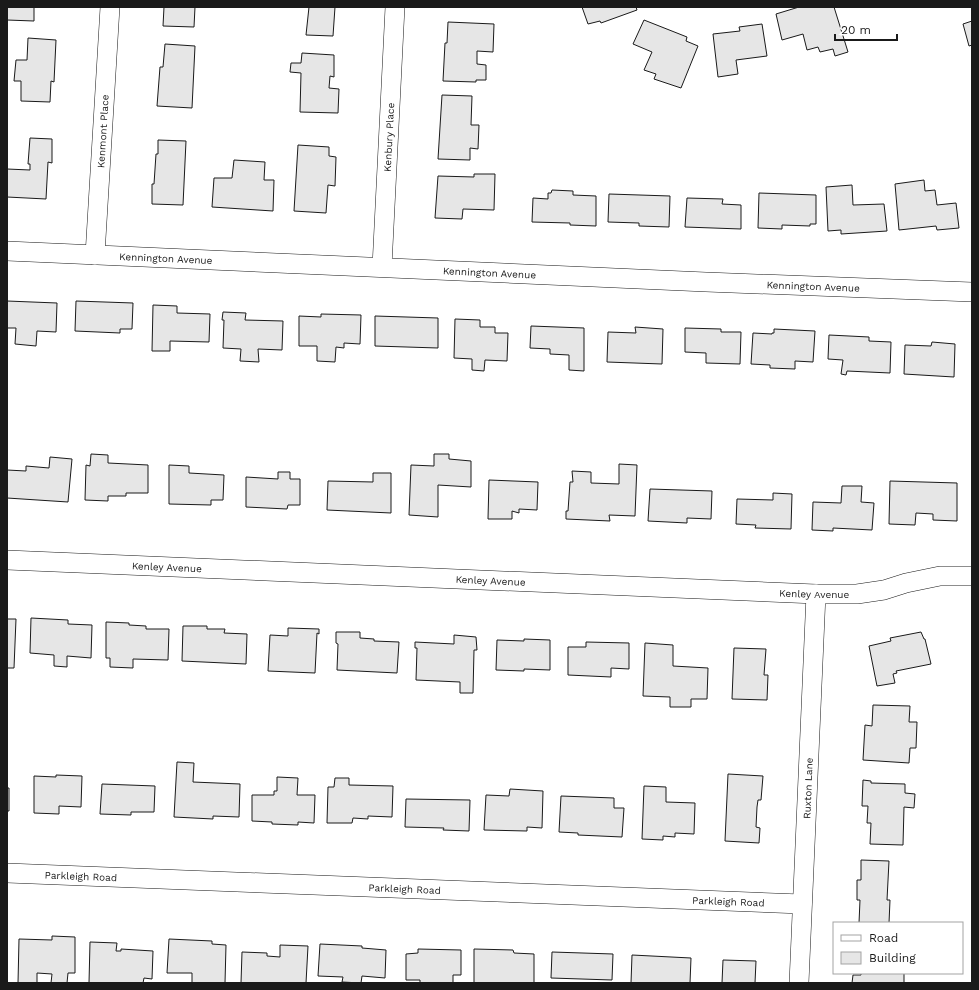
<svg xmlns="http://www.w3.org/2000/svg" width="979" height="990" viewBox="0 0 979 990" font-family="'Work Sans',sans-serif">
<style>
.building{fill:#e6e6e6;stroke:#1a1a1a}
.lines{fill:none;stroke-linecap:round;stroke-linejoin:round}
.minor-casing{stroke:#1a1a1a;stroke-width:20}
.minor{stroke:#fff;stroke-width:19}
.labels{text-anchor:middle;stroke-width:3;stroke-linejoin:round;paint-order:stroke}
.street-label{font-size:10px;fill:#1a1a1a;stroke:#fff}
</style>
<rect width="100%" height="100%" fill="#fff"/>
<path class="building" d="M7 7H34V21L7 20Z
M164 7H195L194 27 163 26Z
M309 7H335L333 36 306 35Z
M582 7H636L637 10 601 23 600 21 588 24Z
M799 7H834L848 52 835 56 833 49 820 52 818 47 807 50 803 34 782 40 776 14Z
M644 20 687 37 686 41 698 46 681 88 654 79 656 74 644 70 652 52 633 44Z
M972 21V45L969 46 963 24Z
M448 22 494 24 493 52 477 51V64L486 65V80H476V82L443 81 445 43H447Z
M762 24 767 56 736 60 738 74 718 77 713 34 740 31 739 27Z
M28 38 56 40 54 82 51 81 50 102 21 101V81H14L16 60H27Z
M165 44 195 46 192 108 157 106 160 67H163Z
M302 53 334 55V77L330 76 329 88 339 89 338 113 300 112 301 73 290 72 291 63H301Z
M442 95 472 96 471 125H479L478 149 470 148V160L438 159Z
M30 138 52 139V163L48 162 46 199 7 197V169L30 170V164H28Z
M158 140 186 141 183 205 152 204V184H154L156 154H158Z
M298 145 329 147V156L336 157 335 186 328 185 326 213 294 211Z
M234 160 265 162 264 180H274L273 211 212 207 214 178H232Z
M474 174H495L494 210 463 209 462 219 435 218 438 176 474 177Z
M924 180 925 191 935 190 937 205 956 203 959 228 937 230 936 226 899 230 895 184Z
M852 185 853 205 884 204 887 231 841 234V230L828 231 826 187Z
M552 190 573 191V195L596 196V226L570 225V223L532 222 533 198 548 199V193H551Z
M759 193 816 195V224H810V226L782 225V229L758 228Z
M609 194 670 196 669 227 639 226V223L608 222Z
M687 198 723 199 722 204 741 205V229L685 227Z
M7 301 57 303 56 332 37 331 36 346 15 344 16 328H7Z
M76 301 133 303 132 329H120V333L75 331Z
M153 305 177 306V313L210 314 209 342 170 341V351H152Z
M223 312 246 313 245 320 283 321 282 350 258 349 259 362 240 361 241 349 223 348 224 320H222Z
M321 314 361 315 360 344 344 343V348L336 347 335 362 317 361V346H299V316L321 317Z
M375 316 438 318V348L375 346Z
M455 319 480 320V327H495V333H508L507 361 485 360 484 371 472 370V359L454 358Z
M531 326 584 328V371L569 370V355L550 354V349L530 348Z
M635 327 663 329 662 364 607 362 608 332 636 333Z
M685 328 721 329V332H741L740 364 706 363V353L685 352Z
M774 329 815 331 813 362 795 361V369L770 368V365L751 364 753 333 772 334V333H774Z
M829 335 869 337V341L891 342 890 373 847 371 846 375 841 374 843 360 828 359Z
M932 342 955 344 954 377 904 374 905 345 931 346Z
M91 454 108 455V463L148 465V493H126V496H108V501L85 500 86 465 90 466Z
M434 454H449V459L471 461V487L438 485V517L409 515 411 465 434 466Z
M50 457 72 459 68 502 7 498V470L26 471V466L49 468Z
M619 464 637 465 635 516 609 515 610 521 566 519V511H568L570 482H573L572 471 591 472V483L619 484Z
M169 465 189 466V473L224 475 223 500H211V505L169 504Z
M278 472H290V479H300V505H288L287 509 246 507V477L278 479Z
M373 473H391V513L327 510 328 481 373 482Z
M489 480 538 482 537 510 519 509V513L512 511V519H488Z
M890 481 957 483V521L933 520V514L916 513 915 525 889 524Z
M842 486H862L861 502 874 503 872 530 833 528V531L812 530 813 502 841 503Z
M650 489 712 491 711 519 687 518V523L648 521Z
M773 493 792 494 791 529 755 528 756 525 736 524 737 499 773 500Z
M31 618 68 620V624L92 625 91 658 67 656V667L54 666V655L30 653Z
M7 619H16L14 668H7Z
M106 622 129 623V625L146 626V629H169L168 660 133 659V668L110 667V658H106Z
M183 626H207V629H225L224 633 247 634 246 664 182 661Z
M288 628 319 629V634L317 633 315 673 268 671 270 635 288 636Z
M336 632H360V638L374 639V641L399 642 397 673 337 670 338 644 336 643Z
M921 632 924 639H925L931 664 896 671 897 673 893 674 895 683 877 686 869 646 891 641 890 638Z
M454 635 476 637 477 650H474L473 693H460V682L416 680 417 648H415V642L454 644Z
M524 639 550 640V670L524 669V671L496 670 497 640 524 641Z
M586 642 629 643V669L611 668V677L568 675V647H586Z
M645 643 673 645V666L708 668 707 699H691V707H670V697L643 696Z
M734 648 766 649 764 675H768L767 700 732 699Z
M873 705 910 706 909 722H917L916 748H910L909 763 863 760 865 725 872 726Z
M177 762 194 763 193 782 240 784 239 817 213 816V819L174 817Z
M728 774 763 776 761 800H758L757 807 756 827 760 828 759 843 725 841Z
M56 775 82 776 81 807 59 806V814L34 813V776L56 777Z
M277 777 298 778 297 795H315L314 823 298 822V825L272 824V822L252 821V795H274V791H277Z
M335 778H349V785L393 786 392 817 368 816V819L353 818 352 823H327L328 787H334Z
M863 780 871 781V783L905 784V793L915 794 914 808 904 807 903 845 870 844 871 823H867L868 806H862Z
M102 784 155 786 154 812H131V815L100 814Z
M644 786 666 787V802L695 803 694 834 675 833V837L663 836V840L642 839Z
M7 788H9V811H7Z
M510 789 543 791 542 828 527 827V831L484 830 486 795 509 796Z
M561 796 614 798V808H624L622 837 578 835V833L559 832Z
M406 799 470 800 469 831 443 830 444 828 405 827Z
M861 860 889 861 887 900H890L889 923H859L860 900H857V880H861Z
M52 936 75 937V973H68L67 983H51L52 974 37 973V983H18L19 939 52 940Z
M169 939 212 941V944L226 945 225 983H192V973H167Z
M90 942 117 943 116 951H121V949L153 951 152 979 144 978 143 983H89Z
M320 944 362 946V948L386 950 385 978 362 976 361 983 342 982 343 977 318 976Z
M280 945 308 946 306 983H241L242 952 267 953V956L280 957Z
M418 949 461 950V975H453V983H420V980H406V954L418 953Z
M474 949 513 950 514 953 534 954V983H474Z
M552 952 613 954 612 980 551 978Z
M632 955 691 958 690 983H631Z
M723 960 756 961 755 983H722Z
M861 973H904V983H852L853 975H861Z"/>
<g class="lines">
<defs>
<g id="minor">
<path id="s1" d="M7 251 706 282 972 292"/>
<path id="s2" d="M95 255 110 7"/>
<path id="s3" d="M382 267 395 7"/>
<path id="s4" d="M7 560 816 594H857L884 590 906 583 940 576H972"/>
<path id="s5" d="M7 873 802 904"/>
<path id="s6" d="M799 983 816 594"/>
</g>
</defs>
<use href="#minor" class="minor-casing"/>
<use href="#minor" class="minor"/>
</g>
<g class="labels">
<g class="street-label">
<text dy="4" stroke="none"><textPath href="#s2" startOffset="124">Kenmont Place</textPath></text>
<text dy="4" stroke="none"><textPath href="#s3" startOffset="130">Kenbury Place</textPath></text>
<text dy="4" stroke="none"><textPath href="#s1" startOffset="159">Kennington Avenue</textPath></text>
<text dy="4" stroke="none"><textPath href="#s1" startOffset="483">Kennington Avenue</textPath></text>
<text dy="4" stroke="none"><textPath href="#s1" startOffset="807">Kennington Avenue</textPath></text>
<text dy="4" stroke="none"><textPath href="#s4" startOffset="160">Kenley Avenue</textPath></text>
<text dy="4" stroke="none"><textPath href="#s4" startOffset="484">Kenley Avenue</textPath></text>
<text dy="4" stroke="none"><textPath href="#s4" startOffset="808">Kenley Avenue</textPath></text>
<text dy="4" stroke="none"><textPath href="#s6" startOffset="195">Ruxton Lane</textPath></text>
<text dy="4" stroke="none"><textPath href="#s5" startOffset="74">Parkleigh Road</textPath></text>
<text dy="4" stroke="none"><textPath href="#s5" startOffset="398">Parkleigh Road</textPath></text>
<text dy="4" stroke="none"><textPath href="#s5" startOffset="722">Parkleigh Road</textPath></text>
</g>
</g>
<rect width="979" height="990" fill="none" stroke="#1a1a1a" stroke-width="16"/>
<rect x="833" y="922" width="130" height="52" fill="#ffffff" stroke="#a3a3a3"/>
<rect x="841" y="935" width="20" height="6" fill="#ffffff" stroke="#a3a3a3"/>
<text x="869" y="942" font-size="12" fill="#1a1a1a">Road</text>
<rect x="841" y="952" width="20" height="12" fill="#e6e6e6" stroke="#a3a3a3"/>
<text x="869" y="962" font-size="12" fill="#1a1a1a">Building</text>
<path d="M835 34v6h62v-6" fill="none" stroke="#1a1a1a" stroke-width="2"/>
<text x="841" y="34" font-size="12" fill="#1a1a1a" stroke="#ffffff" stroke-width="3" paint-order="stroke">20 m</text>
</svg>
